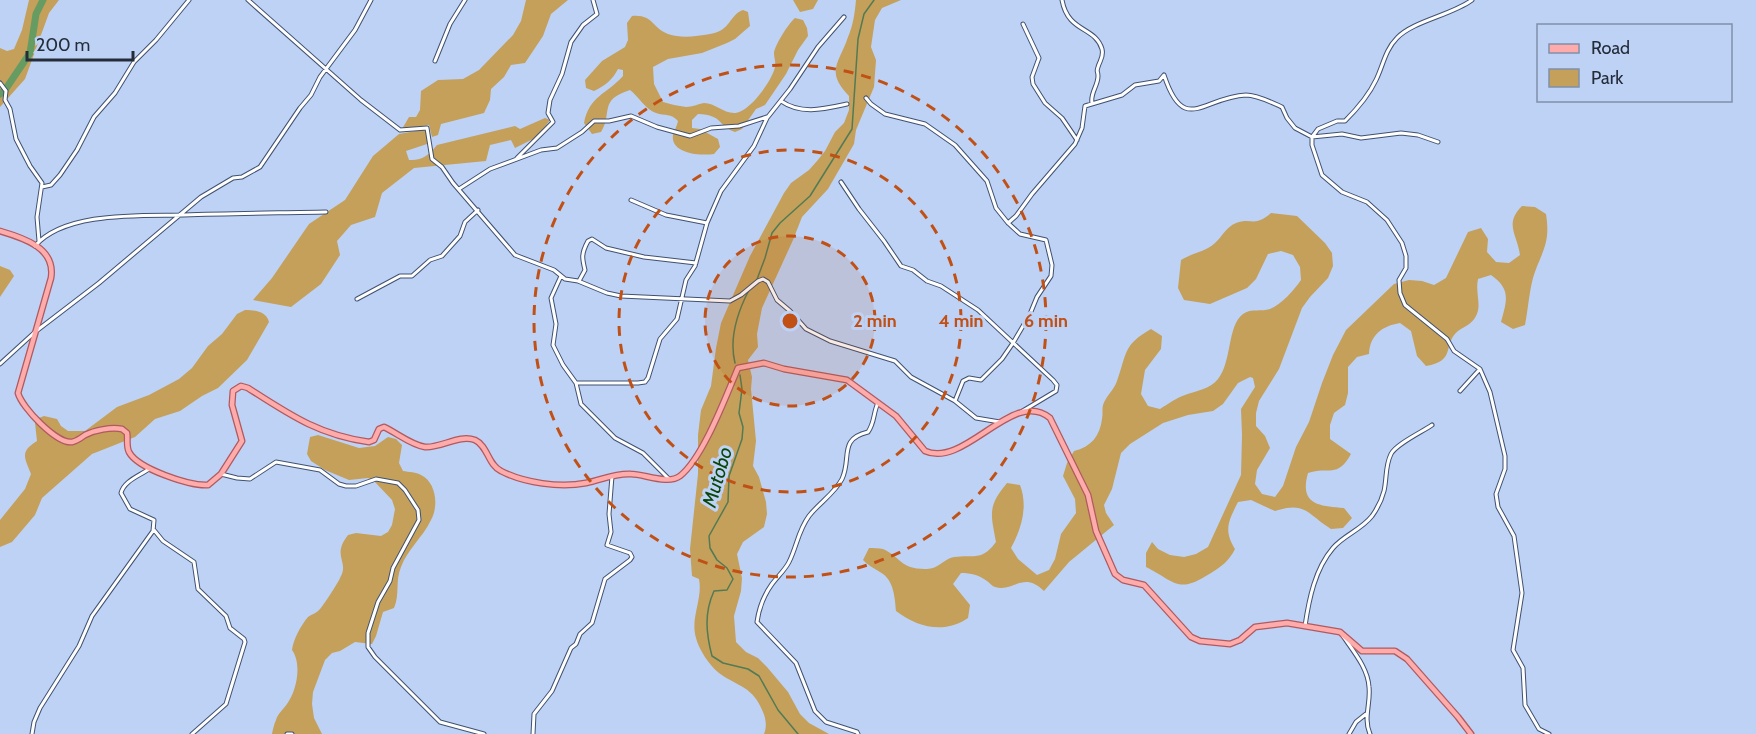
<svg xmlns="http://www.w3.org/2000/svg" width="1756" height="734" viewBox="0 0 1756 734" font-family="Cabin,sans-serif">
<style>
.green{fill:#c4a05a}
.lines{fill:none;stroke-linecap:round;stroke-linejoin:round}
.stream{stroke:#527a55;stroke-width:1.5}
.river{stroke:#669c61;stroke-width:7}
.minor-casing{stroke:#40516f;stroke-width:5}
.primary-casing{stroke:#b05a5f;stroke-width:7}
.minor{stroke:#fff;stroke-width:3}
.primary{stroke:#fdabab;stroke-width:4.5}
.ring{fill:none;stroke:#c15015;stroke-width:3;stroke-dasharray:10 8}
.labels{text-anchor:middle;stroke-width:6;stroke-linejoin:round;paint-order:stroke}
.water-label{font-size:20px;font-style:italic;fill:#0b4608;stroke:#bed2f6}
.centre{fill:#c15015;stroke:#bed2f6;stroke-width:3}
.ring-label{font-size:18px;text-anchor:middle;font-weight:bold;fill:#c15015;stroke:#bed2f6;stroke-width:6;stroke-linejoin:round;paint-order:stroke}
</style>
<rect width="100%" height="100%" fill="#bed2f6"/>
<path class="green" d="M29 0H59L49 13 25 79 0 107V48L7 51 14 49 22 30Z
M526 0H568L551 14 543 36 525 63 511 65 504 77 491 89 490 100 484 113 441 124 438 135 432 137 429 125 402 129 409 117H416L420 110 421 91 438 80 463 79 479 70 513 35 521 21Z
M793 0H818L813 9 800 12Z
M856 0H901L882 8 875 20 871 47 876 60 874 87 856 130 854 144 828 189 802 217 793 240 762 308 757 334 758 347 748 360 752 377 751 389 756 441 753 466 759 477 766 502 767 514 764 527 743 542 737 554 742 578 741 591 734 616 736 642 746 652 758 658 767 667 788 692 800 714 809 723 829 734H764C767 727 766 719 763 712 753 686 738 687 719 673 710 666 699 650 696 638 690 618 703 599 699 579L692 576 690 549 698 474V435L701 410 711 386 716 348 721 323 750 256 784 193 791 183 809 170 817 161 825 151 835 132 844 123 849 110V96C825 71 839 64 848 37 853 26 855 12 856 0Z
M743 10 748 12 750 26 735 39 727 43 702 53 668 59 653 67 654 84 663 102C670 104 678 106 686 107 692 107 698 104 704 103 715 103 723 113 734 113 749 113 772 81 775 67 776 62 774 58 774 53 775 45 788 24 795 18L803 20 807 28 808 36 798 50 786 74 765 105 756 109 742 129 735 132C717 126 724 115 698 114L692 120V128L700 129 718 139 720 147 714 154C702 156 670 154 673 135 674 131 677 126 678 121 671 113 665 116 656 113 645 109 639 97 630 90 598 100 613 113 601 132L592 134 584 123C589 96 607 94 623 76V70L618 69C613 79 605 86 594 91L586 88 585 80 602 61 625 47 628 40 627 23 632 16C653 14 652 28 668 34 682 39 697 36 710 34 731 31 729 15 743 10Z
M545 118 550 120 537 137 515 148 511 140 490 145 486 161 414 168 382 193 375 217 351 225 337 241 340 255 321 284 291 307 253 300 272 278 309 224 345 200 373 156 399 134 427 129V144L406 151 409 160C422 161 429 155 437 145L515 126 520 129Z
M1522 206 1535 207 1546 214C1551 245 1541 252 1533 278 1529 293 1528 310 1525 325L1513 329 1501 322C1507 300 1511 289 1491 275L1478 279C1475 293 1482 305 1476 316 1472 324 1465 326 1458 331 1442 344 1457 361 1426 366L1417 356 1411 331 1400 323C1382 326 1370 335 1369 354L1357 357 1348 367V393L1345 405 1334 413 1330 425V439L1351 454C1337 479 1329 466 1308 473 1299 505 1319 506 1344 508L1352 518 1343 528 1331 529C1307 514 1306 501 1275 511L1251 500 1238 502C1229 520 1223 530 1235 549 1229 561 1222 566 1211 573 1178 594 1177 583 1146 567V553L1152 542 1158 549 1170 555 1184 557 1196 554 1208 547 1241 475 1242 435 1241 409 1255 387 1253 378 1250 377 1238 383 1223 404 1213 411 1188 415 1163 423 1130 444 1121 453 1112 489 1104 505 1106 513 1114 525 1069 562 1044 591C1023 570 1013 593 995 587 992 586 990 583 987 581 979 575 971 573 961 573L953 584 970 605 968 618C945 634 918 628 896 611 895 599 894 582 883 574 876 569 870 567 863 560L869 548C873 548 879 548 883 549 901 557 900 569 925 569 938 570 943 559 954 557 975 554 981 562 996 542 991 514 987 507 1007 483L1020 485C1028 506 1022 528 1011 548L1018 559 1037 575 1049 570 1055 559 1061 534 1076 513 1075 499 1063 476 1067 463 1074 451C1091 447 1100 436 1102 419 1103 414 1102 409 1103 405 1106 396 1114 390 1117 381 1127 353 1123 345 1151 329L1162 336 1161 349 1145 370 1141 394 1148 406 1160 409C1168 404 1176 398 1185 395 1196 391 1210 389 1218 379 1232 362 1227 326 1243 314 1251 308 1262 312 1270 309 1282 304 1294 290 1301 280L1300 267 1293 255 1281 251 1268 254 1256 279 1247 288 1210 304 1184 300 1178 288 1181 260C1192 253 1205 252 1215 243 1222 237 1226 227 1236 223 1252 217 1254 228 1271 213L1297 216 1325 243 1332 253 1333 266 1328 278 1310 297 1302 308 1279 369 1259 401 1256 413V426L1265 436 1270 448 1257 470 1255 484 1262 494 1275 497 1283 486 1296 447 1309 422 1322 383 1333 355 1346 330 1394 284 1409 280 1422 281 1434 285 1446 278 1468 232 1481 228 1488 239 1487 252 1496 262 1509 263 1520 255C1517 234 1504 224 1522 206Z
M0 266 10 270 14 276 0 297Z
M245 310C254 310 266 311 269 322L247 360 218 388 202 396 180 411 155 419 135 437 92 454 42 498 35 515 18 535 12 542 0 547V520L25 489 31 474C25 458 19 452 37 441L35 423 39 418 44 416 57 419 61 426 68 431H85L117 407 149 395 179 379 192 368 208 346 222 334 237 314Z
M318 435 359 448 375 446 388 437 396 439 402 445 399 463 403 471C409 472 416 472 421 475 436 482 439 506 431 520 423 537 407 550 401 567 395 581 400 595 394 608L383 612 376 636 372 644 355 642 340 651 332 653 325 660 313 692 312 704 314 718 322 734H272C273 729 274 724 276 720 278 713 283 710 287 704 297 690 302 664 292 650 293 640 301 625 308 617 312 614 317 613 320 609 323 606 338 583 340 578 350 561 331 557 348 535L356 533 381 536 388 532 392 525 395 509 392 500 374 481 368 478 349 480 325 470 311 461 307 454 310 437Z"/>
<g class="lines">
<path class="stream" d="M756 282 765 258 772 233 780 223 810 196 852 129 858 39 864 14 874 0
M735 363C729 339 737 313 749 290
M740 375 742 389 739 413 743 427 742 439 729 476 728 502 709 536 710 548 717 560 727 568 733 579 727 590 714 591C704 613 706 633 712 656L723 663 748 669 759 676 778 710 798 734"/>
<path class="river" d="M0 94 5 90 30 53 36 14 43 0"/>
<defs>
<path id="minor" d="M248 0 361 100 400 130 427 128 432 159 442 167 453 183 515 255 554 270 565 279 578 281 607 293 621 296 730 301 741 295 758 281 763 279 768 282 777 300 790 311 806 329 830 341 895 361 911 377 955 401 976 418 1000 422
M1062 0C1068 33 1095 26 1102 49 1104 57 1100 60 1098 67 1096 73 1098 70 1098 76 1098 86 1090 93 1092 103
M1472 0C1452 15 1413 21 1397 38 1385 50 1383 66 1376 80 1369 95 1356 110 1345 121H1337L1318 129 1312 137V145L1322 175 1342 192 1367 202 1387 220 1402 243 1406 256V268L1399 280 1400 293 1405 305 1447 339 1454 351 1480 369 1490 392 1505 456V469L1496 494 1498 507 1514 536 1522 593 1513 650 1523 668 1525 705 1539 729 1549 734
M1023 24 1039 58 1032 77 1033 84 1045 103 1062 118 1077 140
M435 61 450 24 465 0
M0 83 6 91 5 100 10 109 16 139 30 166 42 183 37 217 39 241
M866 98 871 104 885 114 925 124 955 145 987 181 996 208 1008 223 1020 234 1046 240 1052 265 1051 276 1037 297 1030 314 1013 343 1002 359 981 380 969 378 963 381 955 401
M781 101C801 115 824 109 847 104
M517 158 553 122 548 113 550 100 562 74 571 42 583 25 597 14 593 0
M841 182 859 209 884 241 901 266 913 270 927 281 941 286 978 310 1053 380 1057 385 1056 391 1021 412
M42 187 51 185 60 175 77 150 94 117 115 93 134 62 156 40 189 0
M459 189 490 169 541 150 557 148 582 132 594 121H609L631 116 657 127 690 136 711 128 739 126 767 117
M631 200 666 215 707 223
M1008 223 1016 216 1032 194 1075 144 1082 128 1085 106 1122 95 1135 85 1159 81 1164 75C1184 136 1203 97 1246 95 1257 95 1271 102 1282 107L1287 118 1295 128 1312 137 1342 134 1361 138 1401 133 1418 135 1438 142
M35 246C65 211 142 216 184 215 231 213 279 213 326 212
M561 276 551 298 556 324 553 345 563 365 576 383 581 404 615 438 643 453 669 479
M579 281 585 270C582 258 581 254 588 241L592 239 606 248 644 257 696 263
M357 299 400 276H412L430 260 442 256 460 236 465 222 478 210
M0 364 35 332 99 283 201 197 233 178 242 177 260 167 300 108 311 95 320 77 355 30 371 0
M576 383H638L645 382 648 378 660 339 677 319 686 280 695 266 707 223 721 191 754 146 767 118 790 89 818 47 844 17
M1460 391 1480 369
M221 474 237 478 250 479 276 462 320 470 339 484 346 486H356L376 479 398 483 405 490 418 510 419 520 393 568 390 581 378 602 368 633V647L375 657 440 722 484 734
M154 530 163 541 194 562 198 589 226 616 230 628 244 639 245 642 226 704 192 734
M1305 626C1309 599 1315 569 1333 548 1344 535 1361 530 1372 516 1377 509 1382 499 1384 491 1387 478 1385 466 1391 454 1396 444 1422 432 1432 425
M1343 636C1353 651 1368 668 1369 687 1371 703 1363 718 1370 734
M32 734 34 722 40 708 79 646 92 616 153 531 154 520 130 509 121 493C124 481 139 476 149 469
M287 734H292
M533 734 534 714 552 691 571 648 576 644 580 634 592 623 605 579 630 560 632 557 630 553 607 545 611 532 609 514 612 476
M858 734 857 732 826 722 815 711 796 663 757 622C759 608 764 595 772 584 778 576 785 570 789 562 797 546 798 531 809 516 819 503 835 493 842 479 852 458 838 439 868 432 875 422 873 413 878 403
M1349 734 1356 722 1366 714"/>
<path id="primary" d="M0 231C24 238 56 248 51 278L18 393C22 408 57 444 72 442 77 441 81 438 85 435 95 430 111 427 122 429L127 433C128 439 126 446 129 452 138 469 190 486 208 485L221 474 242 441 232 405 233 391 241 386 248 388C290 415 319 435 369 442L374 440 379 429 384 427C397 433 411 445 425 447 442 448 459 434 475 440 488 446 488 465 501 471 524 483 560 488 586 483 601 480 615 473 631 474 644 474 668 485 680 476 703 458 726 396 738 368L764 363 784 369 847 380 896 416 925 451C965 469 1013 387 1050 418L1088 495 1096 531 1115 574 1123 580 1144 585 1191 637 1200 641 1230 644 1240 640 1255 627 1287 623 1340 632 1362 651H1395L1407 659 1458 717 1471 734"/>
</defs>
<use href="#minor" class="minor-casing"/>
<use href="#primary" class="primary-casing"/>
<use href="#minor" class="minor"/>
<use href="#primary" class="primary"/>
</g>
<circle cx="790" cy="321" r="85" fill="#c15015" fill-opacity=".12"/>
<g class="ring">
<circle cx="790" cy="321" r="85"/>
<circle cx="790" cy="321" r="171"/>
<circle cx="790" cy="321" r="256"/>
</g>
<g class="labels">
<g class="water-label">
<text transform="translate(717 477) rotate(-74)" y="7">Mutobo</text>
</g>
</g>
<circle cx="790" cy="321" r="9" class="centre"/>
<g class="ring-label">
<text x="875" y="327">2 min</text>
<text x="961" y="327">4 min</text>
<text x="1046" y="327">6 min</text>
</g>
<rect x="1537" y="24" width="195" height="78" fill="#bed2f6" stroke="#8090aa" stroke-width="1.5"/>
<rect x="1549" y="44" width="30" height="9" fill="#fdabab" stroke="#8090aa" stroke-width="1.5"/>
<text x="1591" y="54" font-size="18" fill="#242c39">Road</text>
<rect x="1549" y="69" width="30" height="18" fill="#c4a05a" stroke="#8090aa" stroke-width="1.5"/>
<text x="1591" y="84" font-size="18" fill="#242c39">Park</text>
<path d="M27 51v9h106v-9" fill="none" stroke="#242c39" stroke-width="3"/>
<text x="36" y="51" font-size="18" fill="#242c39" stroke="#bed2f6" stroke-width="4.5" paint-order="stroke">200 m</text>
</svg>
